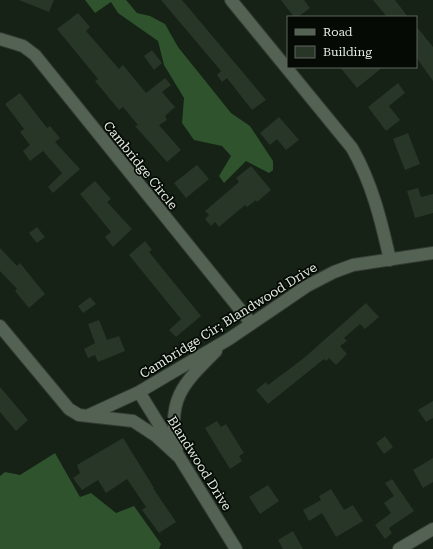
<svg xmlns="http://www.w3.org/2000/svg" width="433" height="549" viewBox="0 0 433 549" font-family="'Roboto Serif',serif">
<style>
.forest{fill:#2e532d}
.building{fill:#283628}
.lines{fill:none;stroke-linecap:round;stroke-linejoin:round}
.minor-casing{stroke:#343c33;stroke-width:14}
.minor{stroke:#536252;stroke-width:12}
.labels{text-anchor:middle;stroke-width:3.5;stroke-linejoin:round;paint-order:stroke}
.street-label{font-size:13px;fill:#e3ece2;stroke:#050a05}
</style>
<rect width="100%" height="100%" fill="#152215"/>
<path class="forest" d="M85 0H126L137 13 150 16 165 24 178 47 231 113 250 126 273 161V170L269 173 246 161 224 183 219 176 231 156 222 146 194 140 182 123 184 98 164 65 158 41 118 13 111 2 95 13Z
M55 453 80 497 91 493 116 513 134 506 161 544 159 549H0V476L5 472 20 475Z"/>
<path class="building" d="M19 0H54L49 12Z
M161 0H182L266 100 252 110 227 78 222 82 217 75 221 71Z
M281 0H304L310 8 298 17H294Z
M373 0H395L408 17H387Z
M78 13 90 27 86 31 119 69 123 65 146 93 165 78 171 85 162 92 175 107 165 116 167 120 159 125 181 150 167 162 135 126 138 125 123 107 119 110 95 81 98 79 57 29Z
M416 26 433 47V81L416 57Z
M152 50 162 63 154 70 144 56Z
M340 67H383L357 88Z
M398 83 405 93 389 106 400 120 386 131 368 107Z
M20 93 47 128 50 126 60 138 55 142 80 169 53 193 48 187 62 173 43 151 30 161 23 151 30 145 20 132 24 129 5 104Z
M279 117 299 140 286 150 277 139 270 145 260 133Z
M408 133 420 164 405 170 393 139Z
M197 165 209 179 186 198 174 183Z
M251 166 271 190 257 202 256 200 247 207 245 205 219 227 215 222 211 226 205 219 209 215 205 211 239 182 236 178Z
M95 181 111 199 107 202 132 229 113 247 105 237 111 232 80 194Z
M418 188 421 197 433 194V213L415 218 407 191Z
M37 227 45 237 37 243 29 233Z
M145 241 152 250 149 252 201 316 176 337 169 330 181 319 129 255Z
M0 248 17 266 20 263 45 294 29 308 15 291 17 289 0 271Z
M90 297 96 304 83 313 78 306Z
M366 303 379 317 365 329 360 324 344 338 347 341 340 346 347 354 336 365 329 358 326 361 324 359 268 404 256 390 266 382 268 385 304 358Z
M99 320 107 340 119 336 125 351 98 362 95 355 88 358 84 349 95 343 88 324Z
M0 387 28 420 16 431 0 412Z
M433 401V418L426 422 418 410Z
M217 421 221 427 226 424 244 453 239 456 242 461 230 469 205 428Z
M385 436 393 447 384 454 376 443Z
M123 438 154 488H153L176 522 159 533 142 510 146 507 127 479 106 493 98 480 82 490 73 478 80 473 77 465Z
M433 458V482L423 488 413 470Z
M392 479 414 511 389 528 392 533 385 539 375 525 391 513 384 503 394 496 385 483Z
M268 485 279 501 260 514 249 497Z
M331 489 344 510 353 505 363 521 336 537 322 513 309 521 303 510 321 500 319 496Z
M293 531 303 549H283L278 540Z"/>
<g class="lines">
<defs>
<path id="minor" d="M231 0 352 148C372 183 381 220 390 260
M0 39 23 46 35 55 251 323
M0 326 69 409 79 415 133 421 156 436 179 457
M139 392 236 549
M89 415 139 392 229 339 307 286 334 272 353 265 433 253
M177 448C166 399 184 383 216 351
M399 549 433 529"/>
</defs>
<use href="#minor" class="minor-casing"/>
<use href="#minor" class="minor"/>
</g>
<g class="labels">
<g class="street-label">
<text transform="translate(141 165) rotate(51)" y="5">Cambridge Circle</text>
<text transform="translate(228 320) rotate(-32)" y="5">Cambridge Cir; Blandwood Drive</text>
<text transform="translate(200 463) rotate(58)" y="5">Blandwood Drive</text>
</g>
</g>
<rect x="287" y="16" width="130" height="52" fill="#050a05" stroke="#5e645d"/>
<rect x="295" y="29" width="20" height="6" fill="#536252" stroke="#5e645d"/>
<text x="323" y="36" font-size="12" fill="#e3ece2">Road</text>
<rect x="295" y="46" width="20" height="12" fill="#283628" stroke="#5e645d"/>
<text x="323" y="56" font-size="12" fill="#e3ece2">Building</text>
</svg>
